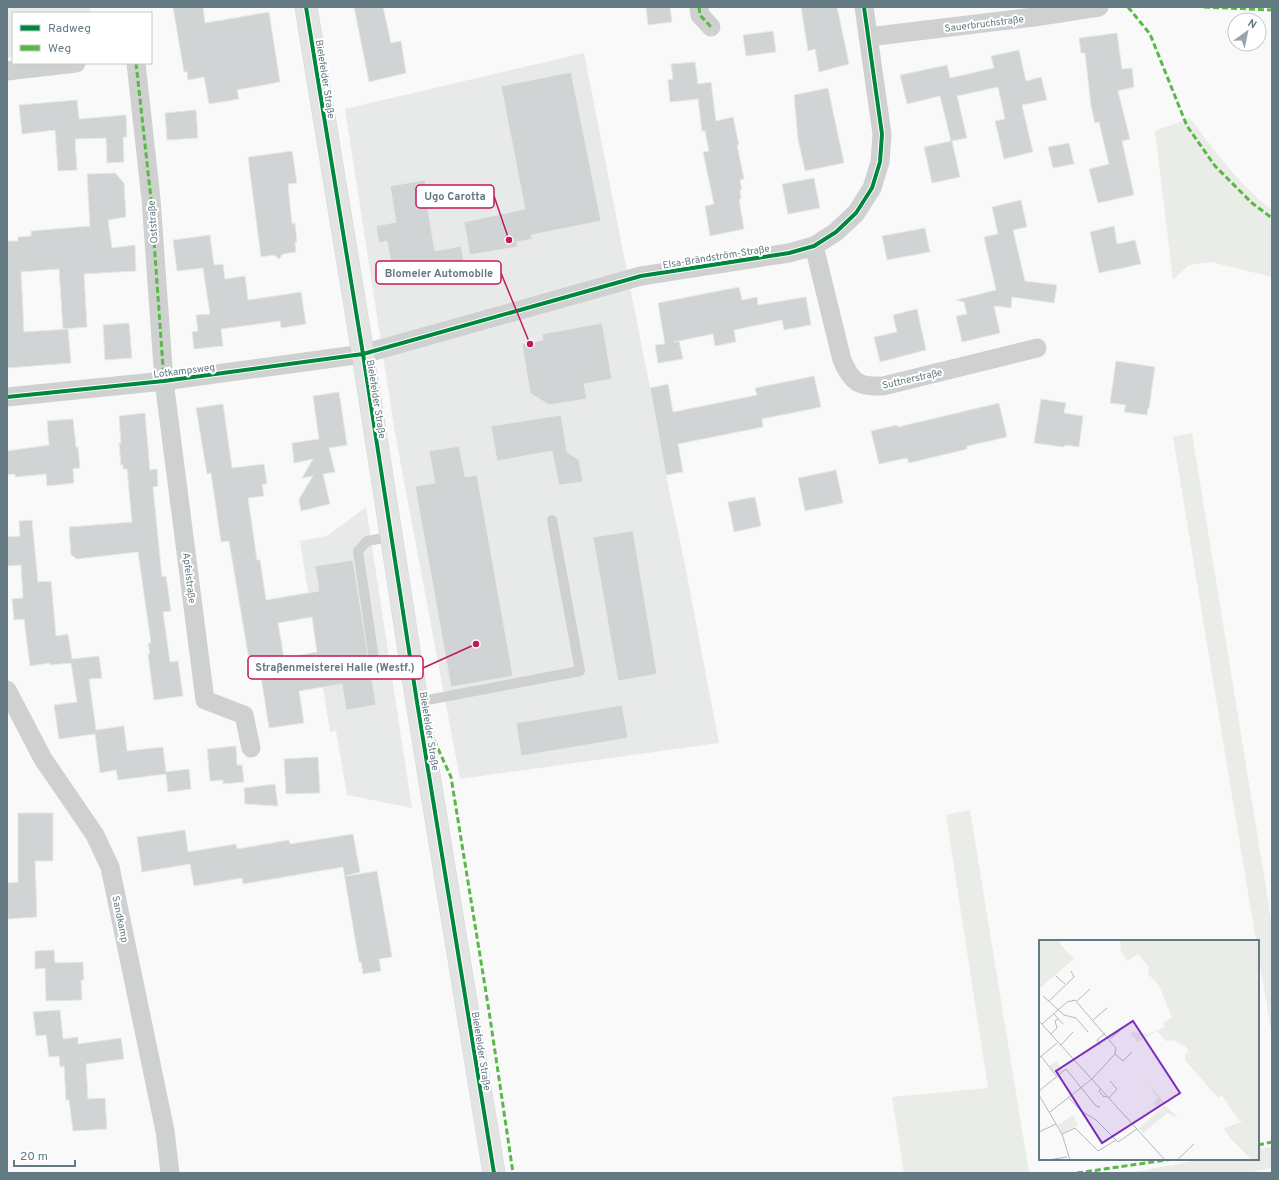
<svg xmlns="http://www.w3.org/2000/svg" width="1279" height="1180" viewBox="0 0 1279 1180" font-family="Overpass,sans-serif">
<style>
.built{fill:#e8e9e9}
.green{fill:#eaece7}
.building{fill:#d1d4d4;stroke:#e8e8e8;fill-rule:evenodd}
.lines{fill:none;stroke-linecap:round;stroke-linejoin:round}
.secondary-casing{stroke:#d5d7d7;stroke-width:23}
.lane{stroke:#cfd1d1;stroke-width:10}
.street{stroke:#cfd1d1;stroke-width:19}
.secondary{stroke:#e2e3e3;stroke-width:22}
.quiet{stroke:#58b947;stroke-width:3;stroke-dasharray:6 3;stroke-linecap:butt}
.cycleway-casing{stroke:#fff;stroke-width:6}
.cycleway{stroke:#00873e;stroke-width:4}
.labels{text-anchor:middle;stroke-width:4;stroke-linejoin:round;paint-order:stroke}
.street-label{font-size:10px;fill:#647a83;stroke:#fff}
.inset-road{fill:none;stroke:#b0bbbf;stroke-width:1}
.view{fill:#7b2cbf;fill-opacity:0.15;stroke:#7b2cbf;stroke-width:2}
.inset-edge{fill:none;stroke:#647a83;stroke-width:2}
.leader{fill:none;stroke:#c2185b;stroke-width:1.5}
.callout-dot{fill:#c2185b;stroke:#fff;stroke-width:1.5}
.callout{fill:#fff;stroke:#c2185b;stroke-width:1.5}
.callout-label{font-size:11px;text-anchor:middle;font-weight:bold;fill:#647a83}
</style>
<rect width="100%" height="100%" fill="#f9f9f9"/>
<path class="built" d="M584 53 650 388 666 475 686 570 719 743 460 779 395 433 345 109Z
M366 507 412 808 347 795 336 731 330 732 300 541 327 536Z"/>
<path class="green" d="M7 7H90V13H13V57L7 58Z
M1190 118C1215 151 1239 185 1272 210V277L1211 262 1189 265 1173 280 1155 131Z
M1192 433 1272 925V1037L1258 952V941H1256L1173 437Z
M970 810 1029 1173H904L892 1097 988 1088 946 815Z
M1272 1147V1168L1245 1173H1129L1204 1159H1258V1149Z"/>
<path class="building" d="M173 7H203L205 23 269 12 280 82 237 90 239 99 209 104 204 77 188 80 187 72H184Z
M354 7H383L391 43 401 41 406 73 369 82Z
M646 7H670L672 22 648 25Z
M801 7H837L849 64 819 72 815 49 808 51Z
M773 31 776 52 746 56 743 35Z
M1117 33 1122 69 1132 68 1134 87 1118 91 1130 139 1122 141 1134 195 1098 203 1089 169 1109 164 1099 122 1095 123 1091 106 1085 53H1081L1079 38Z
M1019 50 1026 81 1041 77 1047 100 1022 105 1033 152 1004 159 995 121 1005 119 998 87 957 96 967 138 952 141 960 177 932 183 924 147 951 141 940 96 907 104 900 75 947 65 950 78 994 68 991 56Z
M695 62 698 84 711 82 716 121 733 117 739 145H737L744 179 740 180 742 190H740L741 199H739L744 229 710 236 705 206 714 204 703 152 709 151 705 131H702L698 99 670 102 668 80 673 79 671 64Z
M571 72 601 221 531 235 532 239 517 242V247L470 255 464 222 525 209 501 86Z
M828 88 844 163 805 171 798 139 794 95Z
M77 100 79 119 126 115 127 137H123L124 162 107 163 106 138 75 139 77 170 58 171 55 130 22 134 19 105Z
M196 110 198 138 167 140 165 113Z
M1069 143 1074 164 1053 168 1048 147Z
M292 151 297 183 288 184 292 224 295 223 297 242H295L296 252 283 254 279 259 274 255 261 257 248 157Z
M115 173 124 183 126 217 108 220 112 248 135 245 136 271 84 274 87 327 63 329 59 269 21 272 24 332 68 329 71 363 7 368V241H18V237L31 236V231L90 226 87 174Z
M814 178 820 208 788 214 782 184Z
M425 180 429 205H427L435 251 461 246 465 266 456 267V270L435 274 434 270 398 277 386 269 391 263 387 241 379 243 376 226 396 222 390 186Z
M1021 200 1027 227 1013 230 1025 281 1057 285 1054 303 1012 297 1011 308 994 306 1000 333 962 342 956 316 967 314 964 302 956 300 996 290 984 237 998 234 992 207Z
M1114 226 1117 244 1135 240 1141 264 1099 273 1090 232Z
M925 228 930 252 887 260 882 236Z
M210 235 214 265 223 264 225 279 245 276 248 300 301 292 306 324 281 328 280 321 221 329 223 346 194 349 192 332 198 331 196 315 210 314 203 268 177 271 173 240Z
M739 287 742 300 757 297 758 305 806 297 811 325 784 330 782 320 734 330 736 342 715 346 713 334 674 342 679 341 683 359 658 363 655 345 665 344 658 303Z
M917 309 926 350 880 362 874 337 897 332 893 315Z
M129 323 132 358 105 360 103 325Z
M602 323 612 379 584 384 587 399 549 405 530 393 522 344 543 340 542 334Z
M1116 361 1155 367 1149 408H1148L1147 415 1124 412 1126 405 1110 403Z
M814 376 821 407 762 419 763 427 678 444 683 472 666 475 650 388 668 384 673 412 757 395 755 388Z
M339 392 347 445 329 448 335 472 323 474 330 504 301 511 299 499 313 476 302 478 313 459 294 463 292 443 319 439 313 396Z
M1041 399 1066 403 1064 413 1083 416 1079 447 1065 445 1064 447 1034 443Z
M999 403 1007 437 967 446V449L909 463 907 458 879 464 871 431 897 425 898 427Z
M223 404 232 468 264 464 267 484H262L264 496 248 498 257 560H260L266 600 319 591 315 566 353 560 376 705 346 710 342 684 299 691 304 723 269 728 259 664 250 666 229 541 221 542 211 473 207 474 196 408ZM312 617 317 652 284 658 278 623Z
M145 413 150 470 157 469 158 486 153 487 162 577 166 576 171 611 163 612 170 662 178 661 183 696 154 700 148 654H150L148 643H151L138 552 77 559 71 555 69 527 132 522 127 469H123V465H121L119 443H121L119 416Z
M561 415 567 452 579 460 583 482 559 485 552 451 497 461 491 426Z
M73 419 76 447H78L80 468 73 469 74 483 47 486 46 474 15 477V474L7 475V451L49 445 47 421Z
M459 446 465 477 477 475 513 676 451 687 415 486 435 483 429 451Z
M836 470 843 503 805 511 798 478Z
M755 497 761 526 734 532 728 502Z
M32 520 38 582 51 581 56 636 68 634 72 659 99 656 102 678 89 679 96 730 124 726 127 751 163 747 166 772 189 769 191 789 168 792 166 774 118 780 116 770 100 773 95 734 59 739 54 705 77 702 71 663 50 665V663L30 666 24 619 14 620 12 599 23 598 21 565 7 566V537L20 536 19 521Z
M633 531 657 674 618 681 593 537Z
M622 705 628 738 521 756 516 723Z
M236 746 237 765H242L244 782 223 784V780L210 781 207 749Z
M318 757 320 793 286 794 284 759Z
M275 784 278 806 245 804 244 788Z
M18 813H53V861H35L37 917 8 919 7 883 18 882Z
M185 830 188 852 236 844 237 849 289 840 290 844 353 834 360 872 346 876 377 871 392 957 379 959 381 971 363 974 361 962H359L343 867 243 884 242 878 194 886 190 864 142 872 137 837Z
M54 950 55 963 83 962 84 980H81L82 1000 46 1001 45 968 35 969V951Z
M60 1010 63 1039 78 1037V1044L121 1038 124 1059 86 1064 88 1099 105 1098 107 1129 73 1131 69 1100H66L64 1066 60 1067 59 1056 49 1057 46 1035 36 1036 33 1012Z"/>
<g class="lines">
<defs>
<path id="secondary" d="M306 7 363 354 417 702 494 1173"/>
</defs>
<use href="#secondary" class="secondary-casing"/>
<path class="lane" d="M390 537 367 541 358 551 374 659 385 668 411 664
M417 702 580 671 552 520"/>
<path class="street" d="M699 7 700 15 711 27
M868 37 1034 17 1099 7
M136 63 151 199 164 381 205 700 244 715 251 748
M7 71 76 63
M814 246 842 360C852 383 859 387 883 386L1037 348
M7 397 164 381 363 354 641 276 789 253 814 246 836 232 856 213 872 188 880 162 882 134 864 7
M7 690 43 759 95 835 110 867 165 1131 170 1173"/>
<use href="#secondary" class="secondary"/>
<path class="quiet" d="M699 7 700 15 711 27
M1128 7 1150 34 1187 126 1215 166 1252 203 1272 218
M1204 7 1272 10
M136 63 151 199 164 381
M423 716 451 777 489 1011 513 1173
M1258 1145 1272 1142
M1077 1173 1173 1159"/>
<defs>
<path id="cycleway" d="M306 7 363 354 417 702 494 1173
M7 397 164 381 363 354 641 276 789 253 814 246 836 232 856 213 872 188 880 162 882 134 864 7"/>
</defs>
<use href="#cycleway" class="cycleway-casing"/>
<use href="#cycleway" class="cycleway"/>
</g>
<g class="labels">
<g class="street-label">
<text transform="translate(984 23) rotate(-7)" y="4">Sauerbruchstraße</text>
<text transform="translate(326 79) rotate(81)" y="4">Bielefelder Straße</text>
<text transform="translate(152 222) rotate(-94)" y="4">Oststraße</text>
<text transform="translate(716 256) rotate(-9)" y="4">Elsa-Brändström-Straße</text>
<text transform="translate(184 370) rotate(-7)" y="4">Lotkampsweg</text>
<text transform="translate(912 378) rotate(-13)" y="4">Suttnerstraße</text>
<text transform="translate(377 399) rotate(81)" y="4">Bielefelder Straße</text>
<text transform="translate(190 578) rotate(83)" y="4">Apfelstraße</text>
<text transform="translate(430 731) rotate(81)" y="4">Bielefelder Straße</text>
<text transform="translate(121 919) rotate(78)" y="4">Sandkamp</text>
<text transform="translate(482 1051) rotate(81)" y="4">Bielefelder Straße</text>
</g>
</g>
<g transform="translate(1039 940)">
<rect width="220" height="220" fill="#f9f9f9"/>
<path d="M0 0H22L21 4 35 19 0 49ZM81 0H220V220H213L191 198 185 188 202 182 203 180 200 181 183 155 179 158 146 120V114L150 111 147 107 135 100 127 101 118 91 99 102 92 94 93 92 110 94 126 87 124 82 133 78 120 45 109 34 110 27 99 14 88 21 82 11ZM17 121 23 130 18 135 10 126ZM107 142 125 162 119 169 114 163 119 158ZM126 165 139 178 128 173 104 193 100 188ZM34 175 39 185 23 193 19 185Z" fill="#eaece7"/>
<path class="inset-road" d="M17 36 26 44M4 56 25 75 37 78 49 92M10 61 35 37 32 31M38 61 51 49M15 74 24 84M54 80 68 68M0 81 126 220M3 84 28 62 36 60 77 108 76 114 53 139 11 172M12 94 18 88 16 81 19 79M71 99 85 87M22 105 34 92M61 105 58 100 66 93M76 114 84 121 93 112M2 116 18 137M0 118 18 103M61 149 60 151 65 157 68 156M0 151 27 129 57 166 61 167M0 155 23 194 31 220M30 158 42 171 57 180 79 202 98 189M70 158 78 149 71 141M0 192 17 184M23 194 36 188 59 211 77 200M9 220 28 217M138 220 155 204"/>
<path class="view" d="M94 81 141 153 63 203 17 131Z"/>
<rect width="220" height="220" class="inset-edge"/>
</g>
<path class="leader" d="M509 240L494 196M530 344L501 273M476 644L423 668"/>
<g class="callout-dot">
<circle cx="509" cy="240" r="4"/>
<circle cx="530" cy="344" r="4"/>
<circle cx="476" cy="644" r="4"/>
</g>
<g class="callout">
<rect x="416" y="185" width="78" height="23" rx="4"/>
<rect x="376" y="261" width="125" height="23" rx="4"/>
<rect x="248" y="656" width="175" height="23" rx="4"/>
</g>
<g class="callout-label">
<text x="455" y="200">Ugo Carotta</text>
<text x="439" y="277">Blomeier Automobile</text>
<text x="335" y="671">Straßenmeisterei Halle (Westf.)</text>
</g>
<rect width="1279" height="1180" fill="none" stroke="#647a83" stroke-width="16"/>
<rect x="12" y="12" width="140" height="52" fill="#ffffff" stroke="#c1cacd"/>
<rect x="20" y="25" width="20" height="6" fill="#00873e" stroke="#c1cacd"/>
<text x="48" y="32" font-size="12" fill="#647a83">Radweg</text>
<rect x="20" y="45" width="20" height="6" fill="#58b947" stroke="#c1cacd"/>
<text x="48" y="52" font-size="12" fill="#647a83">Weg</text>
<g transform="translate(1247 32) rotate(33)"><circle r="19" fill="#ffffff" stroke="#c1cacd"/>
<path d="M0-3L7 15L0 10L-7 15Z" fill="#98a6ac"/>
<text y="-6" font-size="11" font-weight="bold" text-anchor="middle" fill="#647a83">N</text>
</g>
<path d="M14 1160v6h61v-6" fill="none" stroke="#647a83" stroke-width="2"/>
<text x="20" y="1160" font-size="12" fill="#647a83" stroke="#ffffff" stroke-width="3" paint-order="stroke">20 m</text>
</svg>
